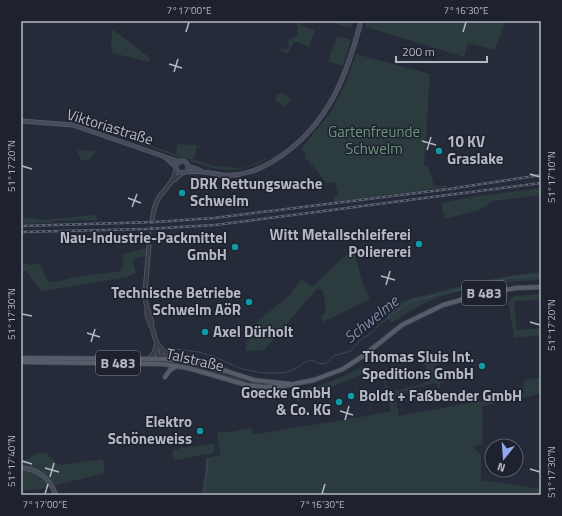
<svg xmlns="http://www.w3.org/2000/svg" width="562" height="516" viewBox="0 0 562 516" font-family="'Titillium Web',sans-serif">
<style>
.green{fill:#2b3b3e}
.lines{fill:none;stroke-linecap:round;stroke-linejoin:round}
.stream{stroke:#3d4660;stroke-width:1}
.tertiary-tunnel{stroke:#3a404e;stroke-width:3.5;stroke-dasharray:3.5 2;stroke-linecap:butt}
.tertiary-casing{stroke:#575b68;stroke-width:5}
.secondary-casing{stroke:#575b68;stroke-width:5}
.primary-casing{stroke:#424653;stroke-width:5.5}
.tertiary{stroke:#393d4a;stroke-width:3.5}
.secondary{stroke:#474c5c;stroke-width:3.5}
.primary{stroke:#575c6a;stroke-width:4}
.rail-casing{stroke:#5d6372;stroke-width:2.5}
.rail{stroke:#1e222f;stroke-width:1;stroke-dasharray:3;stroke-linecap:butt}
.ticks{fill:none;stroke:#b4b8c5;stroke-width:1.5}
.culture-dot{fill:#0f9aa8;stroke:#1e222f;stroke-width:1.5}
.labels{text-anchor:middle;stroke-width:3;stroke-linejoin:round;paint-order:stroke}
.shield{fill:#1e222f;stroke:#878b98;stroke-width:1}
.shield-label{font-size:14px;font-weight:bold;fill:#b4b8c5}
.street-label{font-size:15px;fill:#b4b8c5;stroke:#1e222f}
.park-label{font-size:15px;fill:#6e947d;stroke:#1e222f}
.poi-label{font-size:15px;font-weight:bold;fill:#b4b8c5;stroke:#1e222f;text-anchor:end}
.water-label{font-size:16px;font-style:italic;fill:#7f8baa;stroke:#1e222f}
.neatline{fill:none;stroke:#b4b8c5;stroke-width:1.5}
.ticks-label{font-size:10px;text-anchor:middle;fill:#b4b8c5}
</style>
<rect width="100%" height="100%" fill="#252b39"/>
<path class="green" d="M297 21H300L302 26 315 30 309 47 295 41 287 54 277 48 281 47 282 50 289 48 288 40 298 35Z
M326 21H354L351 28Z
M365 21H505L495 50 468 43 464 57 366 27Z
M112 29 150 58V62L112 53 111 49Z
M337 36 351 40 343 66 328 61Z
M356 54 430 74 424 167 428 166 434 185 437 186 447 185 448 187 334 202 333 197 338 196 335 182 326 183 313 166 304 157 306 154 301 149 330 113 344 87Z
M282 92 291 99 285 107 275 99 277 95Z
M133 141 140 142 176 154 177 144 197 145 195 159 185 160Z
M78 150 95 151C93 157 89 160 84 161L81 160 78 152Z
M269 158C241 175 217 172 188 160H195L215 166 238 168 246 167Z
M541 188V195L492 201 480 210 445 219 441 203 471 197Z
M96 215 97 220 53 221 52 223H41V222H38V223L21 224V217L42 220Z
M147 248 145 256 135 258 133 262 136 273 127 277 45 291 40 290 26 271H21V262L31 265 39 263 48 282 60 281 74 277 120 271 124 264 122 254Z
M353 248 363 284 370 299 323 322 321 317 326 311 323 290 317 289 264 350 245 351 248 336 259 320 290 295 301 279 312 287Z
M541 272V280C506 281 454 288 423 304 412 310 402 317 391 323L381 310 386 305C437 293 488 276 541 272Z
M541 294V300L514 301 517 330 541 328V335L514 338 508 302 514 296Z
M171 354 195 357 229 368V370L193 359 176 356Z
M436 358H439L443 363 434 366 438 382 446 381V386V382L440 383V388H438L436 383C426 385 416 387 407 391 403 394 399 393 395 397L399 416 524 393 523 381 541 377V393L524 398 482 406 483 416 482 444 473 447 481 455V480L541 489V495H201L205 473 206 458 221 455 217 436 219 432H232L251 428 253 433 256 434 355 418 391 411 382 373H383L389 392 422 384 428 381V378L424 361Z
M171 362 201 366 249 381 271 385C236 384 205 368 170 363Z
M363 366 365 373 297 402 295 391 324 384 348 374Z
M214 444 215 450 214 453 177 460 173 459V449L178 450 179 448Z
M37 453 48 454 55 462 61 465 103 459 105 473 41 489 21 491V460L28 459Z"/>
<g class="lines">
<path class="stream" d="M174 349 199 352 215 357 242 369 263 373H284L297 368 305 362 312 360 318 363 325 364 334 356 351 351 359 341 373 332 381 323 411 301 509 278 541 275
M206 495 205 489 208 459"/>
<path class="tertiary-tunnel" d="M149 246 152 221"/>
<defs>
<path id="tertiary" d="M174 180 182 173
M152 221C153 213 154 206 158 199 164 189 175 182 176 169
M149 246 145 292 146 304 152 323 151 326
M147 309C146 316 149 321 152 327 154 332 154 338 157 343 161 351 170 355 177 360
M156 348 159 359
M161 349 163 364
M149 358 153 355 157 344"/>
<path id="secondary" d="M21 121 73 125 180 162
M166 158 176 167
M176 167a6 6 0 1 1 12 0a6 6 0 1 1-12 0Z
M188 166 200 170
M186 172C198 170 210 173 222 175 231 176 240 175 249 172 261 169 271 163 281 156 329 123 347 75 361 21
M21 468C39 469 50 479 56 495"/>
<path id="primary" d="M21 358 166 359 198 362 254 380 290 384
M21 362 163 364 188 368 247 385 264 387 284 386 314 380 343 369 363 356 402 325 443 305 486 293 516 288 541 287
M165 377 170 370 177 366"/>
</defs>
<use href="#tertiary" class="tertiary-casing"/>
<use href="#secondary" class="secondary-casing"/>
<use href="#primary" class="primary-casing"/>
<use href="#tertiary" class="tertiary"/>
<use href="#secondary" class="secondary"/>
<use href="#primary" class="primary"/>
<defs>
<path id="rail" d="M21 226 155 222 214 218 449 189 541 175
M21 232 146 229 215 225 541 183"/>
</defs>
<use href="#rail" class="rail-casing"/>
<use href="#rail" class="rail"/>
</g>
<path class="ticks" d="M186 32 189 22M463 32 466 22M169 64 182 68M174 72 178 59M422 141 436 145M427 150 431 137M22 166 32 169M530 174 540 177M128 198 141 203M132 207 137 194M381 276 395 280M386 285 390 271M22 314 32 316M530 322 540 325M87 333 100 337M91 342 95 329M340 411 353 415M345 420 349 406M22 461 32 464M45 468 59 472M530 469 540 472M50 477 54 463M45 494 48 484M322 494 325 484"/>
<g class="culture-dot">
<circle cx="439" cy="151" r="4"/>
<circle cx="182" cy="193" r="4"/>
<circle cx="419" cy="244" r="4"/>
<circle cx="235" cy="247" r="4"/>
<circle cx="249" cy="302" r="4"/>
<circle cx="205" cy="332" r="4"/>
<circle cx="482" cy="366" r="4"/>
<circle cx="351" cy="396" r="4"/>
<circle cx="339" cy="402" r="4"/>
<circle cx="200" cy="431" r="4"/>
</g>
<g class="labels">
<g class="shield">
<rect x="462" y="281" width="44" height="24" rx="3"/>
<rect x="96" y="351" width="44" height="24" rx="3"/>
</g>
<g class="shield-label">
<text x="484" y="298">B 483</text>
<text x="118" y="368">B 483</text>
</g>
<g class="street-label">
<text transform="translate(110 127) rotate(17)" y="5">Viktoriastraße</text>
<text transform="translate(195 360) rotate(13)" y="5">Talstraße</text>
</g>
<g class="park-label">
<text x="374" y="137">Gartenfreunde<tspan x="374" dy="17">Schwelm</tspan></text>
</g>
<g class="poi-label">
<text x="447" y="147" text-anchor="start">10 KV<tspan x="447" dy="17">Graslake</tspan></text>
<text x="190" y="189" text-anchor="start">DRK Rettungswache<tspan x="190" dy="17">Schwelm</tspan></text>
<text x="411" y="240">Witt Metallschleiferei<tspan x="411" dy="17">Poliererei</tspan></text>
<text x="227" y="243">Nau-Industrie-Packmittel<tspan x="227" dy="17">GmbH</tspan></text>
<text x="241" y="298">Technische Betriebe<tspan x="241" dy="17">Schwelm AöR</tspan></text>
<text x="213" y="337" text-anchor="start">Axel Dürholt</text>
<text x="474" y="362">Thomas Sluis Int.<tspan x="474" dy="17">Speditions GmbH</tspan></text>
<text x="331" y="398">Goecke GmbH<tspan x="331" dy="17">&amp; Co. KG</tspan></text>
<text x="359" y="401" text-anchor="start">Boldt + Faßbender GmbH</text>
<text x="192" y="427">Elektro<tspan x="192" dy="17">Schöneweiss</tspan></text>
</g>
<g class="water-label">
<text transform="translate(371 319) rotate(-39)" y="6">Schwelme</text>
</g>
</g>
<rect width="562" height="516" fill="none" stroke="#1e222f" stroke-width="44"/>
<g transform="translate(504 458) rotate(197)"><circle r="19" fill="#1e222f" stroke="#5a5e6b"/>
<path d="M0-3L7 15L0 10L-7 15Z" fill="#93a7ec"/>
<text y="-6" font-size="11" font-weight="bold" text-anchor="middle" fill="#b4b8c5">N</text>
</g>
<path d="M396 56v6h91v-6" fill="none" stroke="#b4b8c5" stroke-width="2"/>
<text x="402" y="56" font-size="12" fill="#b4b8c5" stroke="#1e222f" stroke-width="3" paint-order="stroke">200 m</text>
<rect x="22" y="22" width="518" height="472" class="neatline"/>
<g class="ticks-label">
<text x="189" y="14">7°17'00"E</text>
<text x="466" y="14">7°16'30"E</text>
<text transform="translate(11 166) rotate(-90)" y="4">51°17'20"N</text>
<text transform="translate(551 177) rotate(-90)" y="4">51°17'10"N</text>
<text transform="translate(11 314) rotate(-90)" y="4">51°17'30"N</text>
<text transform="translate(551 325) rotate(-90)" y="4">51°17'20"N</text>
<text transform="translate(11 461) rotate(-90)" y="4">51°17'40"N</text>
<text transform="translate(551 472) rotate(-90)" y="4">51°17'30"N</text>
<text x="45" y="508">7°17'00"E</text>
<text x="322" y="508">7°16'30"E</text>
</g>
</svg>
